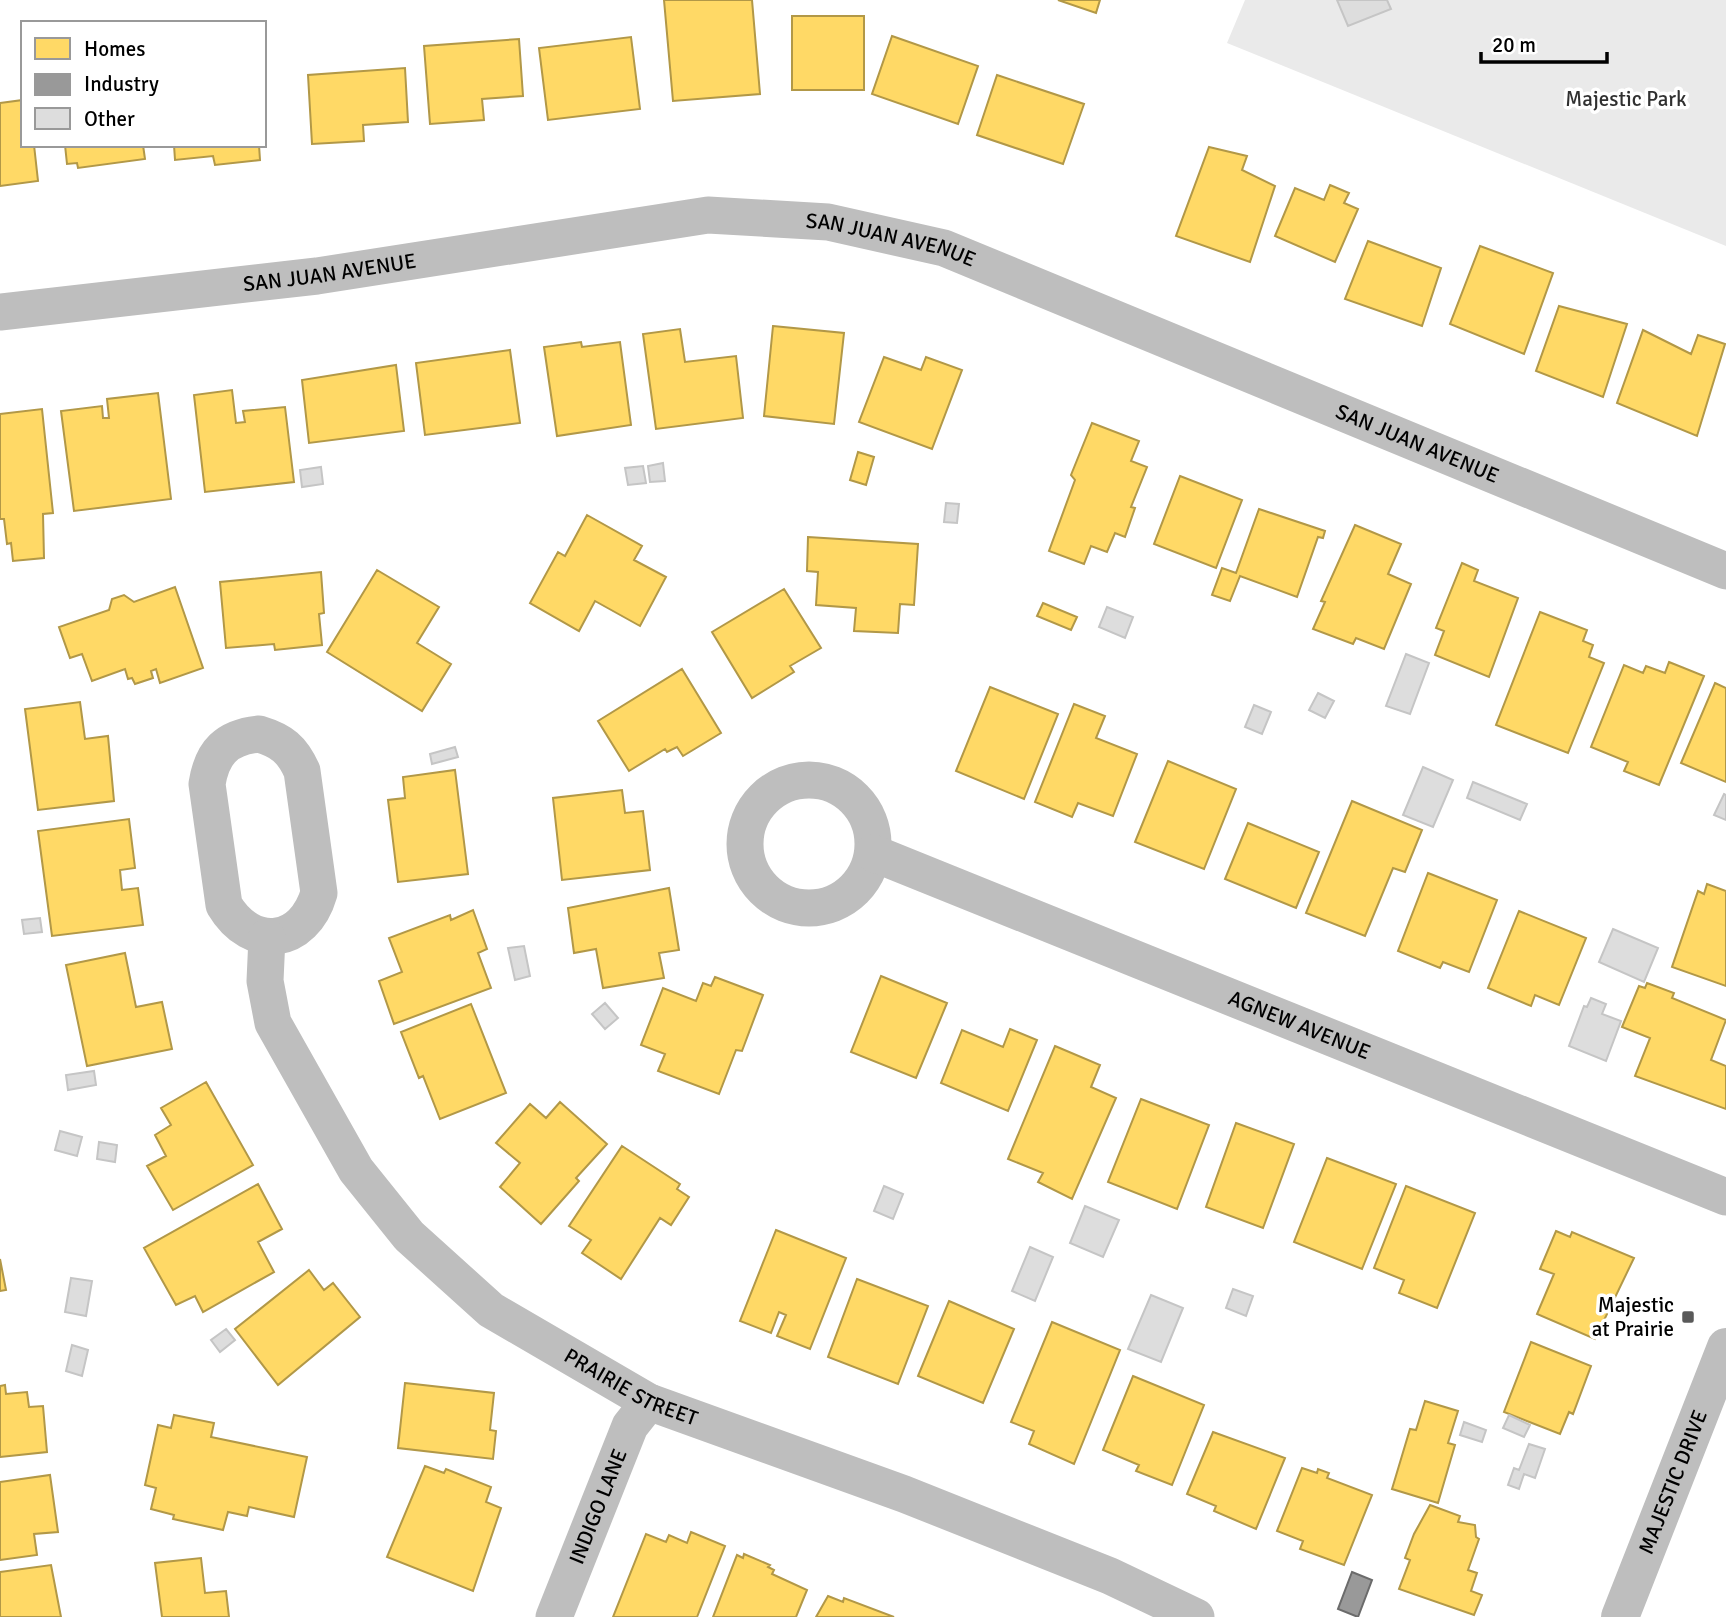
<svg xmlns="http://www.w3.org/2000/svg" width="1726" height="1617" viewBox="0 0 1726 1617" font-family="Signika,sans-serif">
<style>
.green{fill:#eaeaea}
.homes{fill:#ffd966;stroke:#b29847;stroke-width:2}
.industry{fill:#999;stroke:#6b6b6b;stroke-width:2}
.building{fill:#ddd;stroke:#c5c5c5;stroke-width:2}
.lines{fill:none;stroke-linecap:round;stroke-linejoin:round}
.minor{stroke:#bebebe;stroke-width:37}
.tertiary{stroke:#bebebe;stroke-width:38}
.poi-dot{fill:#595959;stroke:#fff;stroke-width:2.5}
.labels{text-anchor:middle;stroke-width:7;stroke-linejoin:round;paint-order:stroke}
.park-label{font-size:21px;fill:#303030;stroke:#fff}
.street-label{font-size:21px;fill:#000;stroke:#fff}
.poi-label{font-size:21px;fill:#000;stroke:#fff;text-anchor:end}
</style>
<rect width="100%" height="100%" fill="#fff"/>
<path class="green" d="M1245 0H1726V246L1227 43Z"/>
<path class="homes" d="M664 0H752L760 94 673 101Z
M1058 0H1100L1096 13Z
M792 16H864V90H792Z
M892 36 978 66 958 124 872 94Z
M631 37 640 109 548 120 539 48Z
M519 39 523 96 482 99 484 120 430 124 424 46Z
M405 68 408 122 363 125 364 141 312 144 308 75Z
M997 75 1084 104 1063 164 977 135Z
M23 100V145H34L38 181 0 186V103Z
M65 145H143L145 159 78 168 77 163 67 164Z
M174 145H259L260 160 215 165 213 156 175 160Z
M1209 147 1247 156 1242 170 1275 186 1250 262 1176 236Z
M1330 185 1349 193 1344 203 1358 209 1335 262 1275 236 1295 188 1324 200Z
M1368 241 1441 268 1422 326 1345 299Z
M1480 246 1553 273 1524 354 1450 324Z
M1559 306 1627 324 1603 397 1536 371Z
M773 326 844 333 834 424 764 416Z
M680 329 685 362 736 356 743 418 656 429 643 334Z
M1643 330 1691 354 1698 335 1725 344 1697 436 1617 403Z
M581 342 582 347 620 342 631 425 557 436 544 347Z
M510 350 520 423 425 435 416 363Z
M884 357 921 370 926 357 962 370 932 449 859 422Z
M396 365 404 431 309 443 302 380Z
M232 390 236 423 245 422 243 411 285 407 294 482 205 492 194 395Z
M158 393 171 499 74 511 61 411 102 406 103 418H109L107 399Z
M42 409 53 513 43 514 44 558 13 561 11 543 7 544 4 519H0V414Z
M1092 423 1139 441 1131 461 1147 467 1131 507 1135 508 1125 537 1115 533 1107 552 1091 546 1084 564 1049 551 1075 480 1071 475Z
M858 452 874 457 866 485 850 480Z
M1180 476 1242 500 1216 568 1154 544Z
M1259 509 1325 531 1323 538 1318 537 1297 597 1240 576 1230 601 1212 595 1222 568 1236 573Z
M587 515 642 546 634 560 666 577 640 626 595 601 579 631 530 603 558 552 565 556Z
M1355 525 1401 544 1388 574 1411 584 1384 649 1356 638 1353 644 1313 629 1325 602 1321 601Z
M808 537 918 544 914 605 900 604 898 633 854 631 856 608 816 605 818 572 807 571Z
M1462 563 1478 570 1474 581 1518 598 1489 677 1435 655 1444 631 1436 628Z
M377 570 439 607 417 643 451 664 422 711 327 652Z
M321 572 324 613 319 614 322 645 275 650 274 644 226 648 220 582Z
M175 587 203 668 160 683 156 669 151 671 153 678 135 684 132 678 128 679 125 669 92 681 82 654 70 658 59 627 109 610 112 599 124 595 134 602Z
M784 589 821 648 790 666 794 672 752 698 712 632Z
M1043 603 1077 617 1071 630 1037 616Z
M1540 612 1587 630 1583 641 1593 645 1589 657 1604 663 1568 753 1496 725Z
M1669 662 1704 676 1659 785 1624 771 1628 762 1591 747 1624 665 1643 673 1646 666 1665 673Z
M682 669 721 733 683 756 677 747 667 752 665 749 629 771 598 721Z
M1715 683 1726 688V782L1681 763Z
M990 687 1058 714 1024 799 956 771Z
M80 702 85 739 108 736 114 801 38 810 25 709Z
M1074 704 1105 716 1096 738 1137 754 1113 816 1078 803 1072 817 1035 802Z
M1168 761 1236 789 1204 869 1135 842Z
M455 770 468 874 398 882 388 800 405 798 403 777Z
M622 790 625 813 643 811 650 870 562 880 553 798Z
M1352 801 1422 830 1405 872 1393 868 1365 936 1306 913Z
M129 819 135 868 120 870 122 890 138 888 143 925 52 936 38 831Z
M1248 823 1319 852 1296 908 1225 879Z
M1428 873 1497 900 1469 972 1443 962 1440 968 1398 951Z
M1707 884 1726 891V986L1672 967 1698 891 1704 894Z
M669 888 679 950 659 953 664 978 603 988 596 949 574 953 568 908Z
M473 910 487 949 478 953 491 988 394 1024 379 981 402 972 389 938 450 915 451 920Z
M1519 911 1586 938 1559 1005 1535 995 1531 1006 1488 988Z
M125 953 136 1007 162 1002 172 1049 87 1066 66 965Z
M881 976 947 1003 916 1078 851 1052Z
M715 977 763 995 742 1051 736 1050 719 1094 658 1071 665 1054 641 1045 663 988 696 1001 703 983 711 986Z
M1647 983 1674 993 1672 998 1726 1020 1711 1060 1726 1066V1109L1635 1076 1650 1038 1622 1027 1639 986 1645 988Z
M471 1004 506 1093 440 1119 423 1076 419 1078 401 1032Z
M1010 1029 1037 1040 1008 1111 941 1083 962 1030 1003 1047Z
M1055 1046 1100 1065 1091 1087 1116 1098 1072 1199 1038 1182 1043 1173 1008 1159Z
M206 1082 253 1165 173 1210 147 1166 166 1156 155 1135 171 1125 161 1108Z
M1141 1099 1209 1125 1177 1209 1108 1182Z
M560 1102 607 1144 576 1178 579 1181 541 1224 500 1187 520 1163 496 1143 530 1104 546 1118Z
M1236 1123 1294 1144 1263 1228 1206 1207Z
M622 1146 680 1184 677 1189 689 1197 671 1225 660 1218 621 1279 582 1253 591 1240 569 1226Z
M1327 1158 1396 1184 1362 1269 1294 1242Z
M258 1184 282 1229 258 1242 274 1272 203 1312 195 1296 176 1305 144 1248Z
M1406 1186 1475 1213 1437 1308 1399 1293 1404 1280 1374 1268Z
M776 1230 846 1258 810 1349 777 1336 786 1315 779 1312 771 1333 740 1321Z
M1556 1231 1570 1237 1572 1232 1634 1258 1595 1339 1537 1314 1554 1274 1540 1269Z
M0 1259 6 1290 0 1291Z
M309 1270 324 1290 333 1283 360 1317 278 1385 235 1329Z
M857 1279 928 1306 898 1384 828 1357Z
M949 1301 1014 1329 983 1403 918 1376Z
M1052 1322 1120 1350 1074 1464 1029 1444 1034 1431 1011 1422Z
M1531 1342 1591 1366 1573 1414 1569 1412 1560 1434 1504 1412Z
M1133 1376 1204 1405 1172 1485 1136 1471 1139 1465 1103 1450Z
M405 1383 494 1393 490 1430 496 1431 493 1459 398 1448Z
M5 1385 6 1394 27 1392 29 1407 43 1406 47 1452 0 1457V1386Z
M1425 1401 1458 1411 1448 1443 1455 1445 1438 1503 1392 1489 1410 1429 1416 1430Z
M174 1415 214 1423 211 1437 307 1457 294 1517 249 1507 247 1516 228 1512 223 1530 173 1519 174 1515 151 1509 156 1488 145 1485 158 1425 171 1428Z
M1213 1432 1285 1458 1256 1529 1214 1511 1216 1506 1187 1494Z
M425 1466 444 1473 446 1469 491 1487 486 1502 501 1508 473 1591 387 1557Z
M1302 1468 1317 1473 1318 1469 1329 1473 1327 1478 1372 1495 1344 1565 1300 1549 1303 1541 1277 1531Z
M50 1475 58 1532 34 1534 37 1555 0 1560V1482Z
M1430 1505 1460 1516 1458 1522 1475 1525 1476 1537 1479 1539 1468 1570 1477 1573 1471 1591 1482 1595 1474 1615 1399 1589 1410 1560 1405 1558 1414 1534Z
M691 1532 725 1546 697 1617H613L646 1534 666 1542 669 1535 687 1543Z
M744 1554 770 1565 768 1567 774 1570 772 1574 807 1590 796 1617H713L737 1555 743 1558Z
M201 1558 205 1593 226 1591 229 1617H162L155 1563Z
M51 1565 61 1617H0V1572Z
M828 1596 843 1602 844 1598 894 1617H816Z"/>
<path class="industry" d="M1352 1572 1372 1580 1358 1617 1338 1609Z"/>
<path class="building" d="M1337 0H1387L1391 9 1348 26Z
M663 463 665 481 650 482 648 466Z
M643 466 646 483 628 485 625 468Z
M321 467 323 484 302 487 300 470Z
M946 503 959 504 957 523 944 522Z
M1107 607 1133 617 1125 638 1099 627Z
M1406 654 1429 663 1410 714 1386 706Z
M1318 693 1334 701 1325 718 1309 710Z
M1254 705 1271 712 1262 734 1245 727Z
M455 747 458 757 432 764 430 754Z
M1423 767 1453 780 1433 827 1403 815Z
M1473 782 1527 804 1520 820 1467 798Z
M1724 794 1726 795V820L1714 815Z
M40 918 42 932 24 934 22 920Z
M1613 929 1658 948 1644 982 1599 962Z
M524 946 530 976 515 980 508 948Z
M1591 998 1606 1004 1602 1014 1621 1021 1606 1061 1569 1046 1584 1006 1587 1007Z
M605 1003 618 1018 605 1029 592 1014Z
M94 1071 96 1085 68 1090 66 1075Z
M60 1131 82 1137 77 1156 55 1150Z
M99 1142 117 1145 115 1162 97 1159Z
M884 1186 903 1194 893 1219 874 1211Z
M1085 1206 1119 1220 1103 1257 1070 1243Z
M1030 1247 1053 1257 1035 1301 1012 1291Z
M71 1278 92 1281 86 1316 65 1312Z
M1233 1289 1253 1296 1246 1316 1226 1308Z
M1151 1295 1183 1308 1161 1362 1128 1349Z
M226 1329 235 1340 220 1352 211 1340Z
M72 1345 88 1350 82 1376 66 1371Z
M1509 1415 1530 1425 1524 1437 1503 1428Z
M1464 1422 1486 1430 1482 1442 1460 1435Z
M1529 1444 1545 1449 1535 1478 1524 1474 1519 1489 1508 1485 1514 1468 1519 1470Z"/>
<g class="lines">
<g class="minor">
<path id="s1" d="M0 312 317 276 708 215 828 222 944 248 1726 571"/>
<path d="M259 734C282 741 292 749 302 771L319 893C304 945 252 952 224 905L207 784C212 752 227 737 259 734Z"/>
<circle cx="809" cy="844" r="64"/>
<path id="s2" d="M873 853 1726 1197"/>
<path id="s3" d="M267 937 265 981 273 1023 356 1170 409 1236 491 1310 649 1402 904 1494 1110 1576 1196 1617"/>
<path id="s4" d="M554 1617 630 1426 649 1402"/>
</g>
<path class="tertiary" id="s5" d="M1620 1617 1726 1347"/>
</g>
<rect class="poi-dot" x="1681" y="1310" width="14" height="14" rx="3.5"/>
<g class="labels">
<g class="park-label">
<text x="1626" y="106">Majestic Park</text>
</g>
<g class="street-label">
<text dy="7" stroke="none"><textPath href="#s1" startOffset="900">SAN JUAN AVENUE</textPath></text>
<text dy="7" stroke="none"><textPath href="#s1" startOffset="332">SAN JUAN AVENUE</textPath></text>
<text dy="7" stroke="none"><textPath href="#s1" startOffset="1466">SAN JUAN AVENUE</textPath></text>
<text dy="7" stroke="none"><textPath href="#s2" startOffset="460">AGNEW AVENUE</textPath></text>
<text dy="7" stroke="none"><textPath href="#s3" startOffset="611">PRAIRIE STREET</textPath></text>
<text dy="7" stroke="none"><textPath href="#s5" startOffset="145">MAJESTIC DRIVE</textPath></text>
<text dy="7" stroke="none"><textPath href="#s4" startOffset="119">INDIGO LANE</textPath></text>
</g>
<g class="poi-label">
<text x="1674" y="1312">Majestic<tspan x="1674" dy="24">at Prairie</tspan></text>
</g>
</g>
<rect x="21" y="21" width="245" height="126" fill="#ffffff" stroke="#999999" stroke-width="2"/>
<rect x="35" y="38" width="35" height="21" fill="#ffd966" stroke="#999999" stroke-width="2"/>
<text x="84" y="56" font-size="21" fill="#000000">Homes</text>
<rect x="35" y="74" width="35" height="21" fill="#999999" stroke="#999999" stroke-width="2"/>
<text x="84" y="91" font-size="21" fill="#000000">Industry</text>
<rect x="35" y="108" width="35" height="21" fill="#dddddd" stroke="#999999" stroke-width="2"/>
<text x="84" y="126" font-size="21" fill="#000000">Other</text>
<path d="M1481 52v10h126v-10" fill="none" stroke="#000000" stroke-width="3.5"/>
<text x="1492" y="52" font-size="21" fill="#000000" stroke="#ffffff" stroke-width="5" paint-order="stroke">20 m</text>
</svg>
